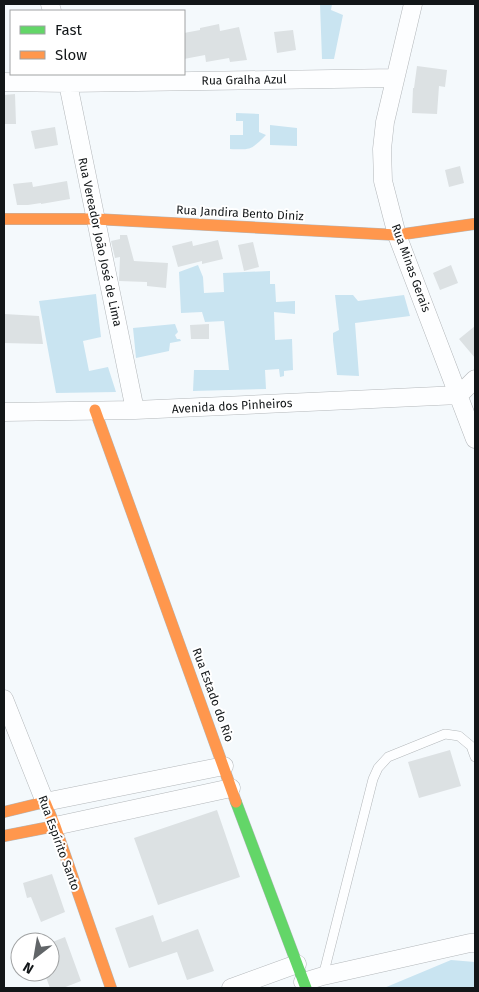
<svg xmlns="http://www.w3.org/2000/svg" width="479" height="992" viewBox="0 0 479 992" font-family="'Fira Sans',sans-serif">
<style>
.green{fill:#c9e4f1}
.building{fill:#dce1e3}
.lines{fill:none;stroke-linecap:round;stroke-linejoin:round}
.lane-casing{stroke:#b4b8bb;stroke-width:10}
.street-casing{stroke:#b4b8bb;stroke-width:19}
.fast-casing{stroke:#b4b8bb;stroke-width:12}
.slow-casing{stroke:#b4b8bb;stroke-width:12}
.lane{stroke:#fdfeff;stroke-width:9}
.street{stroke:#fdfeff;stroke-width:18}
.fast{stroke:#63d668;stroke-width:11}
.slow{stroke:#ff974d;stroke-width:11}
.labels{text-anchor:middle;stroke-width:4;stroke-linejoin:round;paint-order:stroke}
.street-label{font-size:12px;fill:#121618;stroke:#fff}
</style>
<rect width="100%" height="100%" fill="#f4f9fc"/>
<path class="green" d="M308 4H332L331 10 343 15 334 59H322L320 4Z
M236 113 259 114V132L266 135C251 150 251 150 230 149V135H243V121H236Z
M270 125 297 128V146L270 145Z
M198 265 203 277 204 293 224 292 223 273 270 271V284H275L276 302 295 301V314L274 312 275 340 292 339 293 370 284 371V376L280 377 279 369 265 370 266 389 193 391 194 370H229L224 321 205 322 202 312 181 313 179 272Z
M96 294 101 337 83 341 89 371 108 367 116 392 56 393 39 301Z
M335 295H353L358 301 404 295 410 316 355 323 359 376 337 375 333 340V333L339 330Z
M175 324 178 332 175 335 177 339H180L181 341 170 343 169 351 136 358 133 328Z
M451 960 475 962V988H384Z"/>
<path class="building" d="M219 24 220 31 239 27 247 60 230 62 229 58 206 62 205 55 184 59V33L200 30V28Z
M293 30 296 50 277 53 274 32Z
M417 66 447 70 445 87 439 86 437 114 412 113 413 88H414Z
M15 94 16 124H4V95Z
M55 127 58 145 35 149 31 131Z
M460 166 464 183 449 187 445 170Z
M67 181 70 199 41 204V203L28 205H17L13 184 32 182 33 187Z
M120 235H127L134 261 168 263 166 288 147 286V282L119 281 120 257 115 258 111 241 120 239Z
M218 240 223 259 202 264V261L178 267 172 246 192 241 193 246Z
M253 242 259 267 244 271 238 245Z
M451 265 458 283 440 290 433 273Z
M4 314 39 316 43 344 4 343Z
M209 324V339H191L190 325Z
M475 326V358L459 339Z
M450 750 461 786 419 798 408 762Z
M217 810 240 877 158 905 134 838Z
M52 874 65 912 41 922 31 897 27 898 23 883Z
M153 915 162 942 198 929 214 971 187 980 177 952 129 968 115 928Z
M65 937 81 981 63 988H50L44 972H50V943Z"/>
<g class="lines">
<defs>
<path id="lane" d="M323 976 373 779 378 768 388 757 445 734 459 736 471 746 475 757"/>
<path id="street" d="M50 4 52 11
M413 4 385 122 382 149 383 181 397 235 475 439
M66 74 135 410
M4 82 68 83 395 78
M459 395 475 379
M4 412 135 410 459 395
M4 699 45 802 224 766
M55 826 231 788
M303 982 323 976 470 943H475
M231 988 297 964"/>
<path id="fast" d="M236 802 306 988"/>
<path id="slow" d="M4 219H95L397 235 474 224
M95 410 236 802
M4 812 45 802 55 826 111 988
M4 836 55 826"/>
</defs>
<use href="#lane" class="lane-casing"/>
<use href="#street" class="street-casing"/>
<use href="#fast" class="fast-casing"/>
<use href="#slow" class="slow-casing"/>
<use href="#lane" class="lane"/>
<use href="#street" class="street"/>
<use href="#fast" class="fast"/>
<use href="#slow" class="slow"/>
</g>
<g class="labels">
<g class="street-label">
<text transform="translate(244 80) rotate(-1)" y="4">Rua Gralha Azul</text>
<text transform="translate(240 213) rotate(3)" y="4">Rua Jandira Bento Diniz</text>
<text transform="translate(100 242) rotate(78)" y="4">Rua Vereador João José de Lima</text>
<text transform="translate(411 268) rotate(70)" y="4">Rua Minas Gerais</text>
<text transform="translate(232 406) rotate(-3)" y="4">Avenida dos Pinheiros</text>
<text transform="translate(213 695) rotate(70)" y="4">Rua Estado do Rio</text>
<text transform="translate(59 843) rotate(70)" y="4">Rua Espírito Santo</text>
</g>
</g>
<rect width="479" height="992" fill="none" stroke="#121618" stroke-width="10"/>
<rect x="10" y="10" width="175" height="65" fill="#ffffff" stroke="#a0a2a3"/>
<rect x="20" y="26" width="25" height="8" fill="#63d668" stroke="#a0a2a3"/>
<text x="55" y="35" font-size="15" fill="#121618">Fast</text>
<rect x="20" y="51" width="25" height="8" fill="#ff974d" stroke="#a0a2a3"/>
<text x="55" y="60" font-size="15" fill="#121618">Slow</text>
<g transform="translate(35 957) rotate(211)"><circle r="24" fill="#ffffff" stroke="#a0a2a3"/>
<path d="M0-4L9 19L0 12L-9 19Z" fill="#616568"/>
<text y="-8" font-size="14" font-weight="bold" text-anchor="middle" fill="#121618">N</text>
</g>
</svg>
